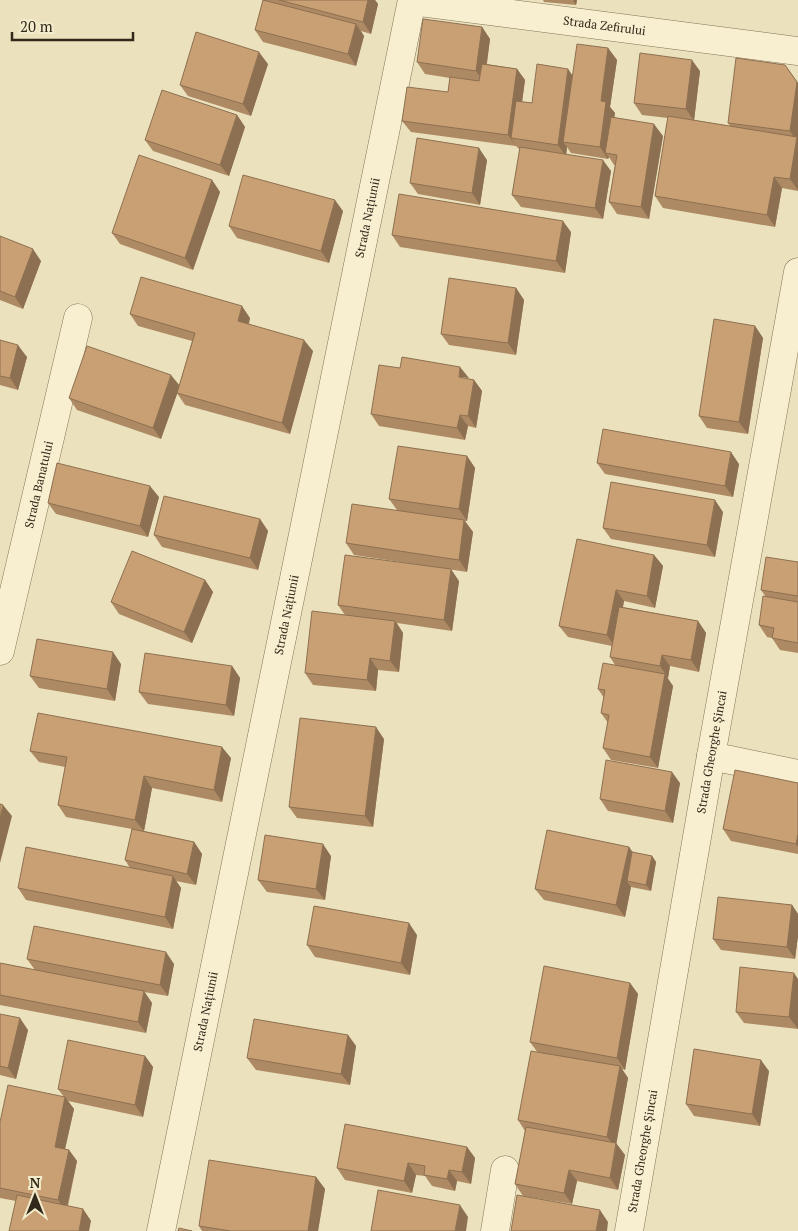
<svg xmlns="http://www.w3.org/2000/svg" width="798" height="1231" viewBox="0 0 798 1231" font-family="'PT Serif',serif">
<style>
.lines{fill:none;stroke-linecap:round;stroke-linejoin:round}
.minor-casing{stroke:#837357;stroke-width:29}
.minor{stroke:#f7efd0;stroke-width:28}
.wall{fill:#ad8a64}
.shaded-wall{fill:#8d7051}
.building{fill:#c9a074;stroke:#8d7051}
.labels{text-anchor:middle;stroke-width:4.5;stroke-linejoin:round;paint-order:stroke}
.street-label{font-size:12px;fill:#32291b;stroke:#f3eccc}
</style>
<rect width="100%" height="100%" fill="#ebe2bd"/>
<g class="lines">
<defs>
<g id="minor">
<path id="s1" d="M412 1 798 51"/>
<path id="s2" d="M0 651 78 318"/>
<path d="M711 756 798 774"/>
<path id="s3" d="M161 1231 412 0"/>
<path d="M495 1231 505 1170"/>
<path id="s4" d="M629 1231 711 756 798 272"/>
</g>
</defs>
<use href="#minor" class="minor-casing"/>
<use href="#minor" class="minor"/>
</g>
<path class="wall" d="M263 0H375L378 4 371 34 361 31 364 36 356 66 263 42 255 30Z
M543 0H577L576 5 544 2Z
M482 27 490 39 487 64 517 69 525 80 522 102 532 103 568 69 572 75 608 48 617 60 610 107 615 113 614 117 663 136 649 219 617 214 609 202 615 165H614L609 157 608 159 571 153 567 147 566 154 611 171 603 219 521 207 512 195 520 150 516 146 411 132 402 121 448 92 450 78 425 74 417 62Z
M268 64 251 116 188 96 180 85Z
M700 71 694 120 730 126 728 123 798 83V191L782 188 775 227 663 208 655 196 668 118 642 115 634 103Z
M237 115 245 127 229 176 153 151 145 140Z
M487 160 480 205 418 194 410 183Z
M212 180 220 192 193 270 120 244 112 233Z
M343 211 329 263 237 238 229 226Z
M571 232 565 273 400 247 392 235Z
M0 236 41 261 23 309 0 300Z
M516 288 524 300 516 355 449 345 441 334Z
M130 314 250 318 249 324 313 351 290 434 185 405 177 393 161 439 77 410 69 398 179 386 192 341 138 326Z
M755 326 763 338 748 434 707 428 699 416Z
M0 340 27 357 18 390 0 385Z
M469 379 474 380 482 391 476 428 468 426 465 440 379 426 371 414Z
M467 456 475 468 467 521H465L473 532 467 572 354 555 346 543 397 510 389 499Z
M597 463 739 464 733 497 605 474Z
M159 497 148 537 56 514 48 503Z
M723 512 715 557 611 539 603 528Z
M260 519 268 531 258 570 162 547 154 535Z
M654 555 663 566 655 608 624 601 623 607 698 621 706 633 699 672 670 666 668 678H667L673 686 658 768 611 760 603 748 608 723 601 713 604 698 598 689 615 665 610 657 612 646 568 637 559 626Z
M798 562V653L780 650 772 638 767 637 759 625 766 597 761 590Z
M205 580 213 592 192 643 119 614 111 602Z
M459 581 452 631 397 623 403 633 399 672 378 670 376 691 313 685 305 673 345 615 338 605Z
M121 664 115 701 39 688 30 676Z
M232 666 240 678 234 716 148 704 139 692Z
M384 739 373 827 297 818 289 807Z
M30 751 231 758 222 802 152 788 144 831 194 842 202 854 196 885 176 881 181 888 173 929 26 900 18 888 130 868 125 860 132 829 66 817 58 805 65 767 39 762Z
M680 783 673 823 608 811 600 799Z
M798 783V854L731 841 723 829Z
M629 847 632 852 652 856 656 862 651 891 631 887 625 917 544 900 535 889Z
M331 856 325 900 267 892 258 880Z
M792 905 798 914V936L795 959 721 950 713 939Z
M417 935 410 975 315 957 307 945Z
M27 959 174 964 168 996 144 992 152 1003 146 1033 0 1005V963L35 970Z
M798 979V1029L744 1023 736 1012Z
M630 983 638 994 625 1070 622 1069 628 1078 616 1143 625 1155 618 1190 577 1181 572 1204 523 1196 515 1184 525 1131 518 1120 538 1053 530 1042Z
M0 1014 28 1030 16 1079 0 1075Z
M348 1035 356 1046 350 1085 256 1070 247 1058Z
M145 1056 153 1067 143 1117 68 1101 74 1109 65 1149 69 1150 77 1161 68 1206 83 1209 91 1221 16 1201 0 1198V1122L64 1097 58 1089Z
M769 1071 760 1126 694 1116 686 1104Z
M467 1147 475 1158 471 1184 457 1181 455 1191 432 1186 425 1176 416 1175 412 1193 345 1180 337 1168Z
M316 1177 325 1189 318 1231H202L199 1226Z"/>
<path class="shaded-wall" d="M368 0H375L378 4 371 34 363 22Z
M573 0H577L576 5Z
M356 24 364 36 356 66 348 54Z
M482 27 490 39 484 82 476 71Z
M608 48 617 60 610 107 615 113 609 154 605 153 609 157 608 159 600 147 601 101Z
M259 52 268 64 251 116 243 104Z
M692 60 700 71 694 121 686 109Z
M785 65 798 83V190L790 179 796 141 790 131Z
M517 69 525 80 517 139 511 138 516 146 508 135Z
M568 69 576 81 563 142 567 147 566 157 558 145Z
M237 115 245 127 229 176 220 165Z
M654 124 663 136 649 219 641 207Z
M479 148 487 160 480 205 472 193Z
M603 160 611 171 603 219 595 208Z
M774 177 782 188 775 227 767 215Z
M212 180 220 192 193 270 185 258Z
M335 200 343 211 329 263 321 251Z
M563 221 571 232 565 273 556 261Z
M33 249 41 261 23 309 15 297Z
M516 288 524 300 516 355 508 343Z
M242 306 250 318 246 332 238 321Z
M755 326 763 338 748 434 739 422Z
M304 340 313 351 290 434 282 423Z
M18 345 27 357 18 390 10 378Z
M460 367 469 378 459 377Z
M171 375 180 386 161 439 153 428Z
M474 380 482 391 476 428 468 416Z
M460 415 468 426 465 440 457 428Z
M731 452 739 464 733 497 725 486Z
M467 456 475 468 467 521 459 509Z
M150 486 159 497 148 537 140 526Z
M715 500 723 512 715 557 707 545Z
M260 519 268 531 258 570 250 558Z
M464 520 473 532 467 572 459 560Z
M654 555 663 566 655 608 647 596Z
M451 569 459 581 452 631 444 620Z
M205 580 213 592 192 643 184 632Z
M616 590 624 601 615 647 607 635Z
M395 621 403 633 399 672 390 661Z
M698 621 706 633 699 672 691 660Z
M113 652 121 664 115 701 107 689Z
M662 655 670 666 668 678 660 666Z
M370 658 378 670 376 691 367 680Z
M232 666 240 678 234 716 226 705Z
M665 674 673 686 658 768 650 757Z
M376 727 384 739 373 827 365 816Z
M222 747 231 758 222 802 214 790Z
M672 772 680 783 673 823 665 811Z
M144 776 152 788 144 831 135 820Z
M3 805 12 816 0 863V819Z
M798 834V847L796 844Z
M194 842 202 854 196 885 187 874Z
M323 844 331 856 325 900 316 889Z
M629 847 637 858 627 881 631 887 625 917 616 905Z
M652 856 656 862 651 891 646 885Z
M173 876 181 888 173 929 165 917Z
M792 905 798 914V936L795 959 787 947Z
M409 923 417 935 410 975 401 963Z
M166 952 174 964 168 996 160 985Z
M794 973 798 979V1029L789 1017Z
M630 983 638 994 625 1070 617 1058Z
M144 991 152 1003 146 1033 138 1022Z
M20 1018 28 1030 16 1079 8 1068Z
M348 1035 356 1046 350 1085 341 1074Z
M145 1056 153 1067 143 1117 135 1105Z
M761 1060 769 1071 760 1126 752 1114Z
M620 1066 628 1078 616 1146V1143L625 1155 618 1190 610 1178 616 1148 607 1137Z
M65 1097 74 1109 63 1158 55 1147Z
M467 1147 475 1158 471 1184 462 1172Z
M69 1150 77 1161 66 1211 58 1200Z
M408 1163 416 1175 412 1193 404 1181Z
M449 1170 457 1181 455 1191 447 1179Z
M569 1170 577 1181 572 1204 564 1193Z
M316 1177 325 1189 318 1231H308Z
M460 1205 468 1217 466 1231H455Z
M83 1209 91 1221 89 1231H79Z
M600 1210 608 1222 607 1231H596Z"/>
<path class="building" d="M263 0 356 24 348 54 255 30Z
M279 0H368L363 22Z
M423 19 482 27 476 71 417 62Z
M196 32 259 52 243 104 180 85Z
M577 44 608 48 601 101 606 102 600 147 563 142Z
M640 53 692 60 686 109 634 103Z
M736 58 785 65 797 82 790 131 728 123Z
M482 64 517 69 508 135 402 121 407 87 448 92 450 77 479 81Z
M537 64 568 69 558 145 511 138 516 101 532 103Z
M162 90 237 115 220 165 145 140Z
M668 116 797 137 790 179 774 177 767 215 655 196Z
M611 117 654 124 641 207 609 202 617 155 605 153Z
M417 138 479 148 472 193 410 183Z
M520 147 603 160 595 208 512 195Z
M139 155 212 180 185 258 112 233Z
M243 175 335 200 321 251 229 226Z
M399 194 563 221 556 261 392 235Z
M0 236 33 249 15 297 0 291Z
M141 277 242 306 238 321 304 340 282 423 177 393 195 333 130 314Z
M449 278 516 288 508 343 441 334Z
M714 319 755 326 739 422 699 416Z
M0 340 18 345 10 378 0 376Z
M87 346 171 375 153 428 69 398Z
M402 357 460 367 459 377 474 380 468 416 460 415 457 428 371 414 379 365 400 368Z
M603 429 731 452 725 486 597 463Z
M398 446 467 456 459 509 389 499Z
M57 463 150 486 140 526 48 503Z
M611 482 715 500 707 545 603 528Z
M164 496 260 519 250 558 154 535Z
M352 504 464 520 459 560 346 543Z
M577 539 654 555 647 596 616 590 607 635 559 626Z
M132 551 205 580 184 632 111 602Z
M345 555 451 569 444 620 338 605Z
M766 557 798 562V596L761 590Z
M763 596 798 602V643L772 638 774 628 759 625Z
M619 607 698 621 691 660 662 655 660 666 610 657Z
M312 611 395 621 390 661 370 658 367 680 305 673Z
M37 639 113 652 107 689 30 676Z
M145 653 232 666 226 705 139 692Z
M603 663 665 674 650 757 603 748 609 715 601 713 605 690 598 689Z
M38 713 222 747 214 790 144 776 135 820 58 805 67 757 30 751Z
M300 718 376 727 365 816 289 807Z
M606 760 672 772 665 811 600 799Z
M735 770 798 783V834L796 844 723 829Z
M0 804 3 805 0 819Z
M132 829 194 842 187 874 125 860Z
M547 830 629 847 616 905 535 889Z
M265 835 323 844 316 889 258 880Z
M26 847 173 876 165 917 18 888Z
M632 852 652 856 646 885 627 881Z
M718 897 792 905 787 947 713 939Z
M314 906 409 923 401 963 307 945Z
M34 926 166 952 160 985 27 959Z
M0 963 144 991 138 1022 0 995Z
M544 966 630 983 617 1058 530 1042Z
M740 967 794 973 789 1017 736 1012Z
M0 1014 20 1018 8 1068 0 1066Z
M254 1019 348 1035 341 1074 247 1058Z
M68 1040 145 1056 135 1105 58 1089Z
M694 1049 761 1060 752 1114 686 1104Z
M531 1051 620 1066 607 1137 518 1120Z
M8 1085 65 1097 55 1147 69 1150 58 1200 0 1188V1122Z
M345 1124 467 1147 462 1172 449 1170 447 1179 424 1175 425 1166 408 1163 404 1181 337 1168Z
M526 1127 616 1143 610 1178 569 1170 564 1193 515 1184Z
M209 1160 316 1177 308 1231H231L199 1226Z
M378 1190 460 1205 455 1231H371Z
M17 1195 83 1209 79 1231H9Z
M517 1195 600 1210 596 1231H511Z
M179 1228 192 1231H178Z"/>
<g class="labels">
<g class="street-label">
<text dy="4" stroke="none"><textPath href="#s1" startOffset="194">Strada Zefirului</textPath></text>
<text dy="4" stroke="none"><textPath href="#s3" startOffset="1034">Strada Națiunii</textPath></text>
<text dy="4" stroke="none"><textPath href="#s2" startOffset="171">Strada Banatului</textPath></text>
<text dy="4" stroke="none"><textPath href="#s3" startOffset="629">Strada Națiunii</textPath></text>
<text dy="4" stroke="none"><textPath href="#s4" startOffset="486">Strada Gheorghe Șincai</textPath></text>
<text dy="4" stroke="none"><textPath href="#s3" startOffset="224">Strada Națiunii</textPath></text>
<text dy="4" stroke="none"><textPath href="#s4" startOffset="81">Strada Gheorghe Șincai</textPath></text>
</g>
</g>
<g transform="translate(35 1196)" stroke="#f3eccc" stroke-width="4" paint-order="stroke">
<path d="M0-4L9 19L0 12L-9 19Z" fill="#32291b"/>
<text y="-8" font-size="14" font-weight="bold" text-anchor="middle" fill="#32291b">N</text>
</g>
<path d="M12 32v8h121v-8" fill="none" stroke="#32291b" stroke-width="2.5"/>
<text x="20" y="32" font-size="15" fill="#32291b" stroke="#f3eccc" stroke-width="4" paint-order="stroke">20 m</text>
</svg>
